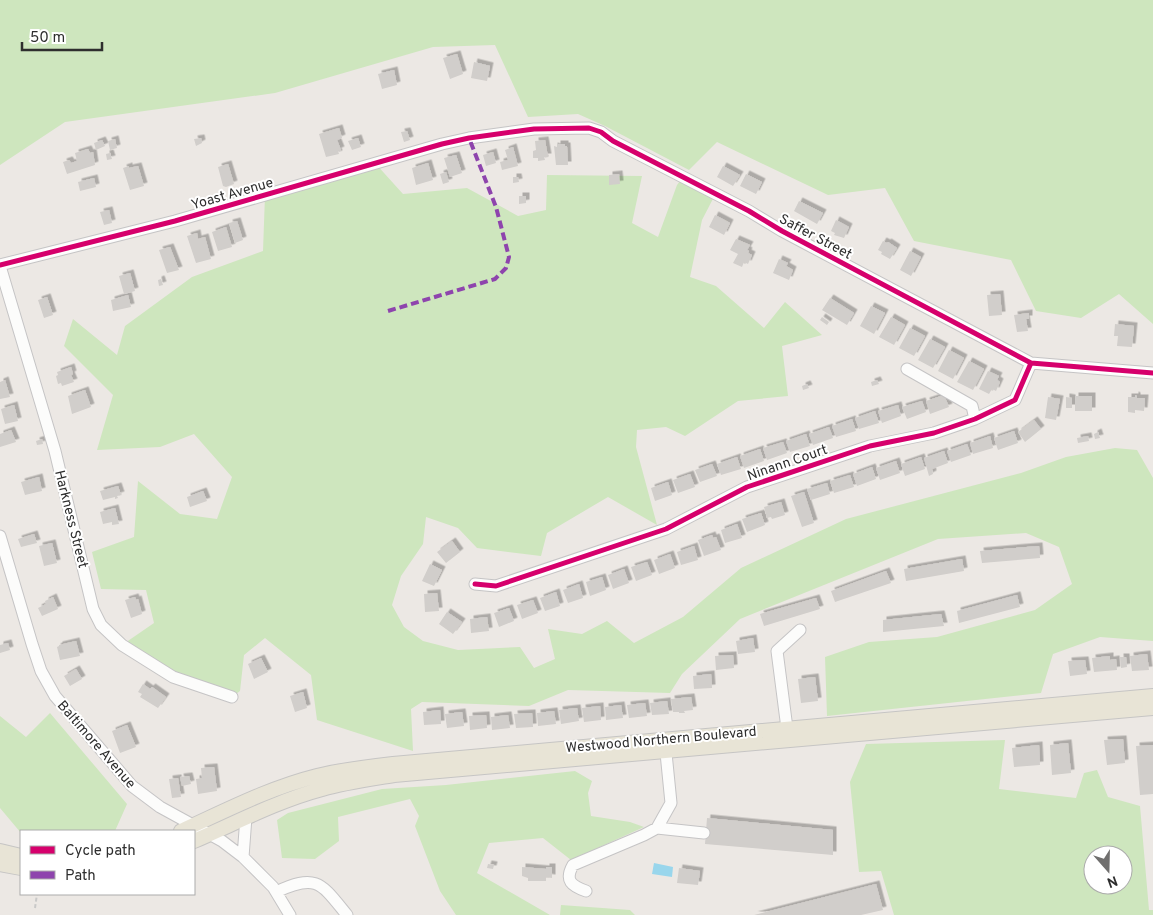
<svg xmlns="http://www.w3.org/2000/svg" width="1153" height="915" viewBox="0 0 1153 915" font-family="Overpass,sans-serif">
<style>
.green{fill:#cee6be;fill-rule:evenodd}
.water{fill:#99d6ec}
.building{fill:#d1cecb;filter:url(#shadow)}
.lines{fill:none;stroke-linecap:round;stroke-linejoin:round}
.minor-casing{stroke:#c5c4c5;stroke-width:13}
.major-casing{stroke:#c6c5c4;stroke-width:16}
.path{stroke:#c9c9c8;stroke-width:2;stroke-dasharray:4 2.5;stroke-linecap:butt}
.minor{stroke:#fcfcfb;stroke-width:11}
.major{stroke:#e8e4d6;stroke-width:14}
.quiet{stroke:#8e44ad;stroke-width:4;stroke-dasharray:8 4;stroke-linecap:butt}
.cycleway-casing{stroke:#fff;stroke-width:8}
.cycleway{stroke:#d6006c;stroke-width:5}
.labels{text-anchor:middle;stroke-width:4;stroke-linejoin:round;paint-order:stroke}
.street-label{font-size:14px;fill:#2e2e2e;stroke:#fff}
</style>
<defs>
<filter id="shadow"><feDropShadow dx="3.5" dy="-3.5" stdDeviation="0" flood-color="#0004"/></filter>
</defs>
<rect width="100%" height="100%" fill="#ece8e4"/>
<path class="green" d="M0 0H1153V324L1119 294 1081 318 1036 311 1011 260 914 241 885 188 828 195 717 142 689 170 605 126 578 114 528 117 495 45 433 47 275 93 65 122 0 165Z
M375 163 403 194 467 188 518 216 546 210 547 175 642 176 632 223 658 237 677 185 684 176 716 193 702 220 690 277 716 286 764 328 785 302 822 335 782 346 788 396 738 401 685 436 666 427 637 430 636 447 657 525 608 497 547 533 541 556 477 548 458 528 426 517 423 544 401 576 392 605 404 627 423 641 458 650 520 647 534 668 555 659 548 629 582 634 607 621 634 643 683 617 741 568 846 519 1021 473 1066 457 1115 448 1137 450 1153 478V641L1100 637 1053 654 1041 693 827 716 825 657 869 642 937 637 1035 610 1072 584 1059 547 1026 533 938 539 740 619 682 674 670 693 568 690 529 706 422 702 411 709 413 751 317 720 311 675 265 638 244 655 240 691 232 697 173 677 122 645 154 623 146 590 101 589 92 552 134 537 138 481 180 514 217 519 232 477 194 434 160 447 97 450 113 395 64 346 73 319 117 355 125 326 192 277 263 251 265 195Z
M50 713 127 804 115 831H21V833L0 808V716L26 737Z
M1005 740 999 789 1076 798 1084 773 1097 770 1108 797 1140 806 1149 910H1153V915H894L881 871 859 872 850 782 866 744ZM1093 855H1123V885H1093Z
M575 771 592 781 588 793 591 816 630 822 644 827 571 860 543 838 489 843 477 873 550 915H456L440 891 415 826 419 816 410 799 338 817 339 841 315 859 282 858 277 820 288 813 382 789 446 785Z
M561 905 630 910 635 915H560Z"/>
<path class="water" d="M654 863 673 867 672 877 652 874Z"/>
<path class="building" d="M457 54 463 74 450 79 443 58Z
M474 62 490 66 487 81 471 78Z
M394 70 397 85 382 89 378 74Z
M339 128 342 138 337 140 341 150 338 151 339 154 326 157 319 134Z
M407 131 410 140 404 142 401 132Z
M201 138 202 143 196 146 194 139Z
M358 138 361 147 352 150 348 141Z
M115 139 117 148 110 150 108 141Z
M102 140 105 146 96 150 94 143Z
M545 140 548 157H544L545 160 538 161V158H533V151L536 150 535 141Z
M557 144H565V146H567L568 165H556L554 146 557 147Z
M513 147 518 166 502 170 500 162 508 160 505 150Z
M88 149 90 153 93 152 95 165 67 174 63 162 69 160 71 163 77 161 75 153Z
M493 152 496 163 486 166 483 155Z
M110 153 112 159 107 160 106 154Z
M456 155 462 173 450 177 444 158Z
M428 163 433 180 416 185 412 168Z
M228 164 234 184 226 187 223 186 218 167Z
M129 166V168L138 166 144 186 130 190 123 168Z
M723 166 740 175 733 186 717 177Z
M446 172 449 182 443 184 440 174Z
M619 174 620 184 609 185V175Z
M746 174 762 182 756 194 740 186Z
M513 177H518L519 182 513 183Z
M94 178 96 187 80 191 78 182Z
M519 196H526V203L519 204Z
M799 201 823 213 817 224 794 211Z
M109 210 112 223 104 225 100 212Z
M715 215 730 223 724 235 709 227Z
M836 220 849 227 844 238 834 235 835 233 831 231Z
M237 221 243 240 235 243 229 223Z
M226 227 232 247 218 251 212 232Z
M197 233 198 239 205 237 211 259 196 263 187 236Z
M736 239 750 245 747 250 749 251 748 253 752 255 748 264 744 262 742 267 733 263 738 254 730 250Z
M883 241 887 243 888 242 897 248 890 259 881 254 882 252 878 250Z
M170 247 179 270 167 273 159 250Z
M910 251 921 257 911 276 900 270Z
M779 259 788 263 786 266 793 270 789 280 773 273Z
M130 273 135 291 124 294 119 276Z
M161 279 163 285 159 286 158 280Z
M1000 294 1002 315 989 316 987 295Z
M128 295 131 307 113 311 111 300Z
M47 297 53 315 44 318 38 300Z
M830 298 854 313 847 325 822 310Z
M871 306 885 313 874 334 860 326Z
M1029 313V319H1026L1028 331 1017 332 1014 315Z
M822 317 829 322 827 325 820 320Z
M891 317 905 325 894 345 879 337Z
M1115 324 1134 326 1132 347 1117 346 1118 336H1114Z
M910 328 925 336 914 356 899 348Z
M930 339 945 347 933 368 918 360Z
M949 350 964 358 953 379 938 371Z
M969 361 984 369 973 390 957 382Z
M71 367 73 374 71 375 74 382 62 386 61 383 58 384 56 376 58 375 57 372Z
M988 371 999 376 997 380 1000 382 996 391 992 389 989 394 979 389Z
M5 380 10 397 0 399V382Z
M877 380 879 384 872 386 871 382Z
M807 384 809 388 803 390 802 386Z
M85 390 91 407 72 414 68 396Z
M944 395 949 407 930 414 926 401Z
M1135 395 1137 396V398H1145L1144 411 1135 410V413L1128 412V397H1135Z
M1075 396H1092V411H1075Z
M1048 397 1060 399 1056 420 1045 418Z
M1066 397 1072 398V408H1066Z
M922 401 926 412 907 419 902 407Z
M14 405 18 421 5 424 1 409Z
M898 405 901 416 882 423 878 411Z
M875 411 879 423 859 429 855 418Z
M852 419 856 431 836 437 832 426Z
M1034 420 1041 429 1025 442 1018 432Z
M829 427 833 438 813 445 809 434Z
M11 430 16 442 0 447V434Z
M1014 431 1018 443 998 450 994 438Z
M1098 432 1100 438 1095 439 1094 434Z
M806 434 810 446 790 452 786 441Z
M990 436 993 448 973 454 970 443Z
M1088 436 1089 441 1078 443 1077 438Z
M42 439 43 444 37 445 36 441Z
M783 442 787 453 767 460 763 448Z
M967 444 971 455 951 462 947 451Z
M760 449 764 461 744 468 740 456Z
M944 451 948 463 932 469 933 474 929 476 924 458Z
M737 457 741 469 721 475 717 464Z
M921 457 925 469 905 476 901 464Z
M896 461 900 473 880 480 876 468Z
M712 464 717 476 700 482 695 470Z
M872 467 876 479 857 486 853 474Z
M690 474 695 487 678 493 673 480Z
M850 475 854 487 834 493 830 481Z
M39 477 42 491 25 495 21 482Z
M668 482 672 495 655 501 651 488Z
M827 483 830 494 811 500 807 489Z
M118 486 121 495 117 496 118 498 115 499V497L103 500 100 491Z
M203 491 207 501 190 507 187 497Z
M804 492 814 523 802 527 791 496Z
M781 502 785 515 772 519 771 517 767 518 764 507Z
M115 508 119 524 112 525V522L103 524 100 512Z
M761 513 765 525 747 532 742 519Z
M737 524 742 538 725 543 721 530Z
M34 534 37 543 21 547 18 539Z
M712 535 713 538 716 537 721 550 704 556 698 540Z
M452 541 460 552 446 563 437 552Z
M52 543 57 563 44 566 39 546Z
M694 546 698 560 681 565 677 552Z
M1039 546 1040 558 982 563 980 551Z
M670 554 675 568 659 574 654 560Z
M962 559 964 571 906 581 904 569Z
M647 562 652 575 636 581 631 567Z
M430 564 442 570 434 586 422 581Z
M624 569 629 583 613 589 608 575Z
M886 571 891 583 835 602 831 591Z
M602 577 606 590 590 596 586 582Z
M579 584 583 598 568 603 563 590Z
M556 592 560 606 545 611 540 598Z
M437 593 439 611 425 612 424 594Z
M1017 595 1020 607 959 623 957 611Z
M53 597 58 609 42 616 38 608 46 604 45 601Z
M135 597 136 600 138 599 142 614 131 618 125 600Z
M816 598 820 609 764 626 760 614Z
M533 600 538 613 522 619 517 605Z
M509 608 514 621 499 627 494 613Z
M447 612 462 622 453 634 439 624Z
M941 614 944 626 883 632V620Z
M487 617 489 631 471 633 470 619Z
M753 638 755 652 738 654 736 641Z
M76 641 80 656 60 660 57 647 59 646V645Z
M8 643 10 650 0 653V645Z
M1147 654 1149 670 1132 671 1130 656Z
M733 655 734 668 716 670 715 656Z
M1110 656V660L1116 659 1117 670 1094 672 1092 658Z
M1120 657H1126L1127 667 1121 668Z
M261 658 268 672 254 679 248 664Z
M1085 660 1087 674 1070 676 1068 661Z
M76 669 82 679 70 686 64 676Z
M711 674 712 688 694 689 693 676Z
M815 677 818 701 801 703 798 679Z
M143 684 150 689 152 687 166 697 158 708 140 697 142 694 138 692Z
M303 692 307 708 295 712 290 696Z
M691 697 693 710 684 711 685 713H679V712H673L671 699Z
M667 701 669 714 652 715 650 703Z
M645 703 647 716 629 718 627 705Z
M621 705 623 718 606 720 605 707Z
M600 706 601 720 584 722 582 708Z
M577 708 579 721 561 724 559 710Z
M440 710 441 724 424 725 423 712Z
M554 711 556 724 538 726 537 713Z
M462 712 464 726 447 728 445 714Z
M532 713 533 727 516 728 514 714Z
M486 715 487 728 470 730 469 716Z
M508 715 510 728 492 730 491 717Z
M127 725 136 747 120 753 112 731Z
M1123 739 1125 763 1107 765 1104 740Z
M1068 743 1071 773 1052 775 1050 745Z
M1039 745 1040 765 1014 767 1012 748Z
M1153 745V794L1140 795 1136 746Z
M214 767 217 791 198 794 196 779 202 778 201 768Z
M189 776 191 784 182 786 180 777Z
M178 778 181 797 172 798 169 779Z
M707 818 833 830V855L705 844Z
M488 864 494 865 493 869 487 868Z
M522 867 546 869V867H552V878L546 877V881H528V878L522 876Z
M679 868 700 871 698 885 677 883Z
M876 884 883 910 861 915H754Z"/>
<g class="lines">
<defs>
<path id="minor" d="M0 265 175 221 442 144 469 138 534 129 589 128 601 132 613 141 749 211 782 231 1031 363 1153 373
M0 266 55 451 93 609 101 625 122 645 173 677 232 697
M907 369 972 406 975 419
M0 536 32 644 41 671 55 696 132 786 160 807 222 841 243 857 273 887 290 915
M475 584 496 586 666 529 747 487 870 446 934 433 975 419 1015 400 1031 363
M788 736 777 651 800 630
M657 828 704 833
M243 857 246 817
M586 891C572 886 564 881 573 865L644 835 657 828 671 803 665 743
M276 892C317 873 321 883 347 915"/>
<path id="major" d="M181 831C225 811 269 788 317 776 341 770 367 767 393 764L1153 696
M194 841C236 823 277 801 322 789 346 782 370 779 394 775L1153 708
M0 851 21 856
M0 864 21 868"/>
</defs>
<use href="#minor" class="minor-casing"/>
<use href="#major" class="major-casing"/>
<path class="path" d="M35 908 37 894"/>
<use href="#minor" class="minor"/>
<use href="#major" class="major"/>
<path class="quiet" d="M388 311 495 279 506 268 509 257 496 207 469 138"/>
<defs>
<path id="cycleway" d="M0 265 175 221 442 144 469 138 534 129 589 128 601 132 613 141 749 211 782 231 1031 363 1153 373
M475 584 496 586 666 529 747 487 870 446 934 433 975 419 1015 400 1031 363"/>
</defs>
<use href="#cycleway" class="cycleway-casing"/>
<use href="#cycleway" class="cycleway"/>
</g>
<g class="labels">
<g class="street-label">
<text transform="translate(232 193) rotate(-16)" y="5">Yoast Avenue</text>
<text transform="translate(816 236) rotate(28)" y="5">Saffer Street</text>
<text transform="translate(787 462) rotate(-19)" y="5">Ninann Court</text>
<text transform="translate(72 519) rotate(76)" y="5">Harkness Street</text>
<text transform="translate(661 739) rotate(-5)" y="5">Westwood Northern Boulevard</text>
<text transform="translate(97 744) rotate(49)" y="5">Baltimore Avenue</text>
</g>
</g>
<rect x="20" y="830" width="175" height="65" fill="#ffffff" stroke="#ababab"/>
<rect x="30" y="846" width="25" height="8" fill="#d6006c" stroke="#ababab"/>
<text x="65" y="855" font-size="15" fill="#2e2e2e">Cycle path</text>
<rect x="30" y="871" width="25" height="8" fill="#8e44ad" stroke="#ababab"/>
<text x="65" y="880" font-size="15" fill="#2e2e2e">Path</text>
<g transform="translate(1108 870) rotate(160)"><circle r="24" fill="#ffffff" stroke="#ababab"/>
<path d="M0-4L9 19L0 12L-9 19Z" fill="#706f6e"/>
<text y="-8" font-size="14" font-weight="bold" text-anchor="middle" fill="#2e2e2e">N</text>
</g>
<path d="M22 42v8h80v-8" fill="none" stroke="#2e2e2e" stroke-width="2.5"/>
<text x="30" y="42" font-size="15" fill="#2e2e2e" stroke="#ffffff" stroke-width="4" paint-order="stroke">50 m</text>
</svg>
